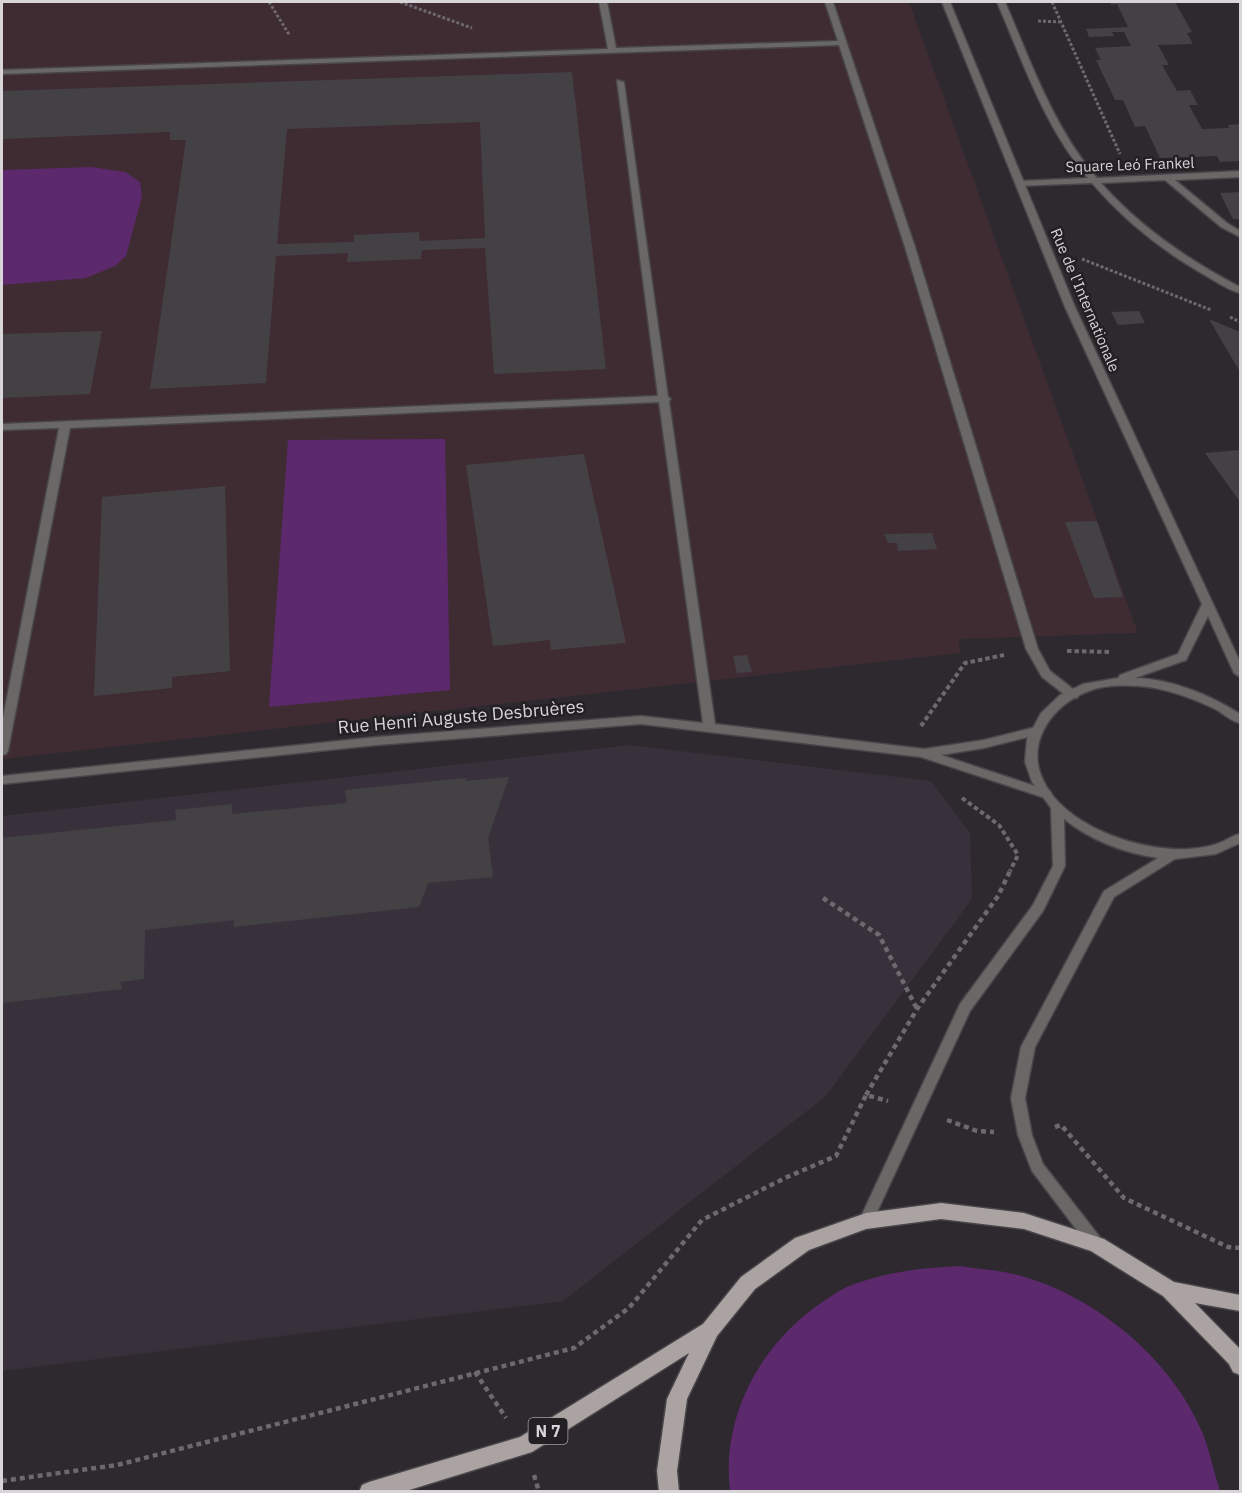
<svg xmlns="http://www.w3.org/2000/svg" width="1242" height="1493" viewBox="0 0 1242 1493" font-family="'IBM Plex Sans',sans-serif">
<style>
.built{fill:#38313b}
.industrial{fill:#3f2c33}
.green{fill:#5c296c}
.building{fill:#444145;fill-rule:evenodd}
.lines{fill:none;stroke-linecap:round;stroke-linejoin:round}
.lane-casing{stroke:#484549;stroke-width:3}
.street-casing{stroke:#484549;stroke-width:3}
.primary-casing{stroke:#484549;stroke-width:3}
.path-far2{stroke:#6d696e;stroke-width:3;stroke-dasharray:3 2;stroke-linecap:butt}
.path-far1{stroke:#6d696e;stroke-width:4;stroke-dasharray:4.5 3;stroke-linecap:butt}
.path{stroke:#6d696e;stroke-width:4.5;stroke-dasharray:5 4;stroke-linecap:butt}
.lane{fill:#6a6767;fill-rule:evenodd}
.street{fill:#6a6767;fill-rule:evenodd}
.primary{fill:#aaa3a2;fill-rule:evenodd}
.labels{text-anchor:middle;stroke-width:5;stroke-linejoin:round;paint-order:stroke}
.far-street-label{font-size:15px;fill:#d7d5d8;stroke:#232024}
.shield{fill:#232024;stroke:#a19fa2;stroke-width:1.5}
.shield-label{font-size:16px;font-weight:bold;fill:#d7d5d8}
.street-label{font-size:18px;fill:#d7d5d8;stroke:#232024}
</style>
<rect width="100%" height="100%" fill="#2d292e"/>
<path class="built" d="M630 745 931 781 970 833 972 899 826 1096 563 1301 2 1371V816Z"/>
<path class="industrial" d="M2 2H909L1138 633 959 639 960 653 2 759Z"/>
<path class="green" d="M91 167 125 172 140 182 142 196 126 256 115 266 86 278 2 285V170Z
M445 439 450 690 269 707 288 440Z
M959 1266C978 1269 999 1270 1018 1275 1096 1296 1172 1359 1203 1434 1210 1452 1214 1473 1220 1491H730C721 1416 761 1342 824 1301 831 1297 839 1290 847 1287 884 1272 920 1268 959 1266Z"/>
<path class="building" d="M1110 2H1175L1192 32 1187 33 1193 44 1158 45 1169 65H1162L1177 91 1190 90 1198 105H1189L1202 129 1229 128 1228 125 1240 124V161L1220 162 1217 156 1160 158 1145 126 1135 127 1123 100H1115L1096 60H1101L1095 48 1131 46 1124 32H1112L1114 36 1089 37 1086 29 1128 27 1117 4 1111 5Z
M572 72 606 369 494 374 485 248 422 250 421 259 347 262 348 253 276 256 266 383 150 389 186 140H170V132L2 139V91ZM480 122 485 238 420 241 419 232 354 235V242L277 244 287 129Z
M1240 192V219H1233L1220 193Z
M1139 311 1145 323 1118 325 1111 312Z
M1209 319 1240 332V372Z
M102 331 90 394 2 398V334Z
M1240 450V502L1205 453Z
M584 454 626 643 551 650 550 640 493 646 466 465Z
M225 486 230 671 172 677V688L94 696 102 497Z
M1097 521 1123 597 1094 598 1065 522Z
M932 533 937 549 898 551 897 543H888L884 534Z
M747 655 752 672 737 673 733 656Z
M509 777 488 838 493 877 428 883 419 907 234 927V920L145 930 144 979 120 982 122 989 2 1003V838L176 820 175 810 232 804V814L347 803 345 790 466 778V781Z"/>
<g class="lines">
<defs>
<path id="lane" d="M599 2H607L616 48 838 41 825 2H833L915 247 1038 649 1050 671 1077 692 1079 695 1077 698H1069L1042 677 1026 649 905 247 839 45 2 74V70L608 49Z
M997 2H1005C1031 62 1053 127 1097 178L1240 171V177L1175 180 1227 223 1240 231V237L1221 227 1165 180 1101 183C1140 227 1188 260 1240 287V293C1228 290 1215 281 1203 274 1161 250 1124 220 1092 183L1017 186 1016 184 1020 181 1088 178C1045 128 1023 62 997 2Z
M617 80 624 82 668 397 671 399 669 401 715 724 924 749 984 740 1036 727 1040 728 1042 731 1040 734 984 748 941 755 1050 791 1052 794 1050 797H1042L921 757 641 724 377 745 2 784V776L377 737 641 716 703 723 659 402 70 428 8 751 6 754 2 755V723L59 428 2 430V424L658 396Z"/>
<path id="street" d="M942 2H950L1075 307 1240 662V677L1234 673 1208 616 1186 660 1135 678C1172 679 1210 695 1240 714V723C1230 721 1222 712 1213 708 1190 697 1164 688 1139 686 1123 685 1104 685 1089 691 1053 704 1025 742 1043 780 1065 827 1141 852 1189 849 1201 848 1213 846 1224 841 1230 838 1234 835 1240 834V843L1216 854 1175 859 1114 897 1035 1047 1025 1098 1032 1135 1043 1164 1102 1240 1104 1245 1102 1250 1097 1251 1092 1250 1032 1171 1018 1135 1011 1098 1021 1047 1104 891 1158 858C1124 853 1090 840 1064 819L1065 866 1043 911 970 1011 871 1225 866 1227 861 1225 859 1221 960 1004 1033 905 1053 866 1051 808 1032 782 1025 762 1027 739 1041 713 1060 695 1083 684 1118 678 1120 675 1178 654 1202 604 1065 307Z"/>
<path id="primary" d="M941 1203 1024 1213 1104 1239 1174 1282 1240 1295V1311L1195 1303 1240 1349V1375L1233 1372 1229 1364 1163 1296 1091 1251 1024 1229 941 1219 866 1229 809 1250 755 1289 717 1336 687 1399 677 1471 679 1492H659L657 1471 667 1399 689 1353 532 1452 403 1492H359L362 1485 369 1482 520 1437 703 1324 741 1277 795 1238 866 1213Z"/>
</defs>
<use href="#lane" class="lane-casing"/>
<use href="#street" class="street-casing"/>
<use href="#primary" class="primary-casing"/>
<path class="path-far2" d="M269 2 290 36
M400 2 472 28
M1052 2 1120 154
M1038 21 1062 22
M1082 259 1211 310
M1230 317 1240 322"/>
<path class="path-far1" d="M1067 651 1111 652
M921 726 965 663 1004 655
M962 798 999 825 1018 855 1010 871"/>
<path class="path" d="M823 898 879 935 917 1009
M866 1095 917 1009 998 896 1011 869
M947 1120 977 1131 994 1132
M1055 1127 1061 1125 1124 1198 1228 1247 1240 1248
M475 1372 506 1418
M534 1475 539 1492
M2 1481 117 1465 574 1348 629 1308 702 1220 785 1178 836 1156 866 1095 888 1101"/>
<use href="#lane" class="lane"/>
<use href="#street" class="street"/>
<use href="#primary" class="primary"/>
</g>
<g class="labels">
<g class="far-street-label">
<text transform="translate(1130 165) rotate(-2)" y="5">Square Leó Frankel</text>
<text transform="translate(1085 300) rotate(67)" y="5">Rue de l'Internationale</text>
</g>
<rect class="shield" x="528.5" y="1418" width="39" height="26" rx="4.5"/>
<g class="shield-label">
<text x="548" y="1437">N 7</text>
</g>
<g class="street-label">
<text transform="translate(461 717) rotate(-5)" y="6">Rue Henri Auguste Desbruères</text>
</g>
</g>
<rect width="1242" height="1493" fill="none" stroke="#d7d5d8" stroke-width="6"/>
</svg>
